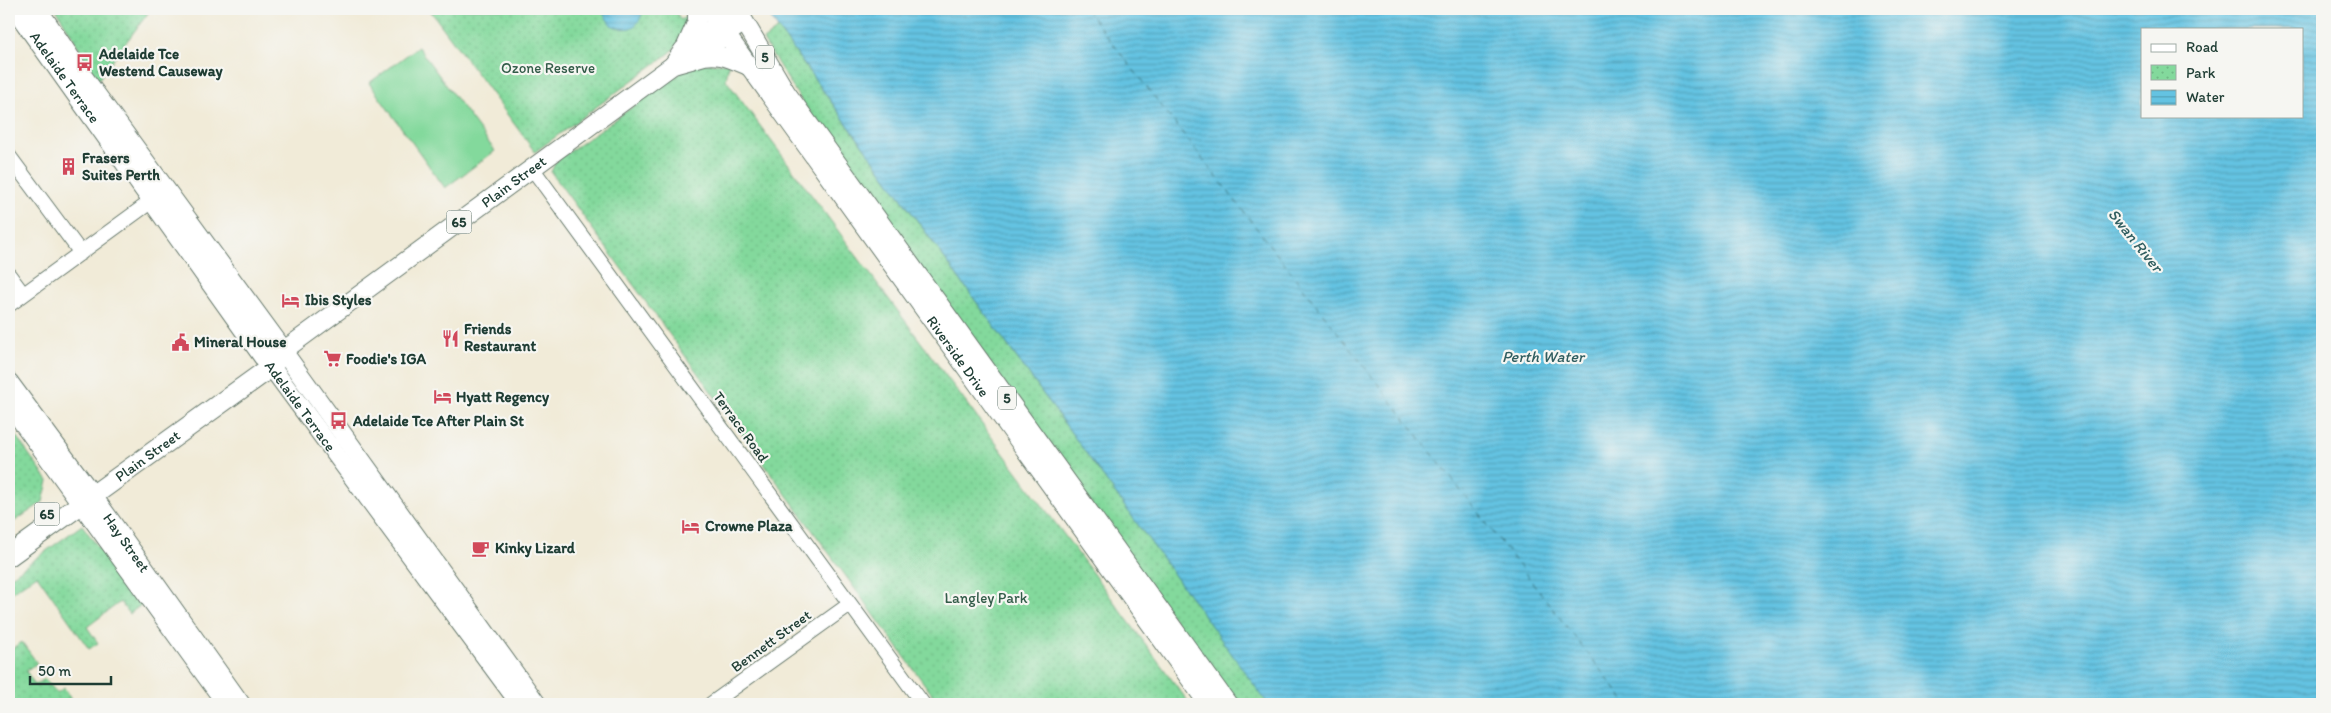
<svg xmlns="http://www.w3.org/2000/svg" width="2331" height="713" viewBox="0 0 2331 713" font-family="Itim,sans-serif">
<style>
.green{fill:#83d99c;stroke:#518b68}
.park{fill:url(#park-dots);stroke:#518b68}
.water{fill:url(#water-rules);stroke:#42808b;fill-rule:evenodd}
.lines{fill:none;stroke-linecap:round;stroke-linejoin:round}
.ferry{stroke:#305e60;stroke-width:1;stroke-dasharray:6 5;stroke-linecap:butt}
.minor-casing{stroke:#687a6d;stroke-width:16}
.major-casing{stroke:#687a6d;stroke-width:20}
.highway-casing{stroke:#687a6d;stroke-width:22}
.minor{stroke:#fff;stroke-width:14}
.major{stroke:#fff;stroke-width:18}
.highway{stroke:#fff;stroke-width:20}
.labels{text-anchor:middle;stroke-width:4.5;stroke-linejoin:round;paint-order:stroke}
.shield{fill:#f6f6f2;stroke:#60746d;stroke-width:1}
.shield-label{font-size:14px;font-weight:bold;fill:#1f3d34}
.poi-label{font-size:15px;font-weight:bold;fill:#1f3d34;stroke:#f6f6f2;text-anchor:start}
.park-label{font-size:15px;fill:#335c49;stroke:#f6f6f2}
.street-label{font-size:15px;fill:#1f3d34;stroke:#f6f6f2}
.water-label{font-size:16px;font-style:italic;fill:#305e60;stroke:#f6f6f2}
</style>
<defs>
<pattern id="park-dots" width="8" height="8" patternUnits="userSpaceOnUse" patternTransform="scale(1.25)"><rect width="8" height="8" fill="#83d99c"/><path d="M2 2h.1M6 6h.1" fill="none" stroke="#71bb87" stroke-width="1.8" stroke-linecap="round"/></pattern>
<pattern id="water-rules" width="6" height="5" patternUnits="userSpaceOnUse" patternTransform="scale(1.25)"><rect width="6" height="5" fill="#64c3e2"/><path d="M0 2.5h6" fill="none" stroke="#52a0b8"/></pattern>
</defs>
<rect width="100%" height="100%" fill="#f6f6f2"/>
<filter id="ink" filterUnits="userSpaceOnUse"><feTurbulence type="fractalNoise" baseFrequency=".02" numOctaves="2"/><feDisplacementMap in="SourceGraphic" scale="10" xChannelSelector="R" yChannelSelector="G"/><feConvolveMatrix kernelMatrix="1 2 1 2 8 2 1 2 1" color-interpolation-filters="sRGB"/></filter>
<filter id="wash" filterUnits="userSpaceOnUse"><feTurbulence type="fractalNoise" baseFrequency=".0096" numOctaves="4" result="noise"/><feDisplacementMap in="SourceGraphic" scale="20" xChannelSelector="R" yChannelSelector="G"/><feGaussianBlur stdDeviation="1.12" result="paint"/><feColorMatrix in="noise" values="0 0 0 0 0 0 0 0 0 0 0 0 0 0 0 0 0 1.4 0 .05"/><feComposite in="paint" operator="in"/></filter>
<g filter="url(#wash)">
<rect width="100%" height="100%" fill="#f1ebd8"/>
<path class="green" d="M418 47 495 151 445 188 369 83Z"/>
<path class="park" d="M56 9H151L98 80Z
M429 9H674L681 20 692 12 690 29 671 52 535 152Z
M778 29 1268 704H1235L807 110 763 40Z
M729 63 726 80 1190 704H939L551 172 556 161 693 64Z
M9 426 48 481 43 502 9 525Z
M82 525 141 605 129 614 120 602 87 627 98 643 89 649 37 575 9 594V578Z
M22 642 37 663 26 671 35 685 45 679 57 693 64 688 74 704H9V651Z"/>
<path class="water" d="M600 9H643C640 28 628 33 611 25Z
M764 9H2322V704H1268ZM2142 29H2302V116H2142Z"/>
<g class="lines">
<path class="ferry" d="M1086 9 1627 704"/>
</g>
</g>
<g filter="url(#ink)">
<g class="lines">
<defs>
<path id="minor" d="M9 156 81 253
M532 168 923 704
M9 275 23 294
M9 305 153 200
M711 704 850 604"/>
<g id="major">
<path id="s1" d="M708 9 1208 704"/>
<path d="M737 9 786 92 1228 704"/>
<path d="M686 46 697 21V9"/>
<path d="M697 58C716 51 730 58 748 66"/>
<path d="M673 65 683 50 726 18"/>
<path id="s2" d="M264 357 520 704"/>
<path id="s3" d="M9 382 86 486 241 704"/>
<path d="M9 404 224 701"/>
<path id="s4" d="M537 704 283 351 673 65 691 60 744 22"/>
</g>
<g id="highway">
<path id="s5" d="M16 9 264 357"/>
<path d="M37 9 81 75 283 351"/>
<path id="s6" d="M9 556 271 367 283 351"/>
</g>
</defs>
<use href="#minor" class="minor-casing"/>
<use href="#major" class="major-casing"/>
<use href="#highway" class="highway-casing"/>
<use href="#minor" class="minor"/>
<use href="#major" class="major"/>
<use href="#highway" class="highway"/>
</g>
</g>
<defs>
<symbol id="bus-bare" viewBox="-9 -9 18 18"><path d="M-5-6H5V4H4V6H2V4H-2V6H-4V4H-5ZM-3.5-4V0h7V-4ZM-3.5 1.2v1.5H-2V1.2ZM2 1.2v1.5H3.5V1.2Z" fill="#d1495b" stroke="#f6f6f2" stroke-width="2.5" paint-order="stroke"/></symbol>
<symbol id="building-bare" viewBox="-9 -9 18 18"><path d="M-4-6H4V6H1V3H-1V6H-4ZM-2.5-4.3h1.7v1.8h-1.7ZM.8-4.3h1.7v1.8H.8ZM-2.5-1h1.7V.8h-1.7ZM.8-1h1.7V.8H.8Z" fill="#d1495b" stroke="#f6f6f2" stroke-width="2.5" paint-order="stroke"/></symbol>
<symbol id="hotel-bare" viewBox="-9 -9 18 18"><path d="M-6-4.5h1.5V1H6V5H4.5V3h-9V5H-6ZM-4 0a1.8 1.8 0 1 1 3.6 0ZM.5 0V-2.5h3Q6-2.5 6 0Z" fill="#d1495b" stroke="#f6f6f2" stroke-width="2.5" paint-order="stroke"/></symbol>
<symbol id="restaurant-bare" viewBox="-9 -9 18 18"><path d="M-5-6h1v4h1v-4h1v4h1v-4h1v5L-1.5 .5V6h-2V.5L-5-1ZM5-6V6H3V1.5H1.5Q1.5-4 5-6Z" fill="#d1495b" stroke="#f6f6f2" stroke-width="2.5" paint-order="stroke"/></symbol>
<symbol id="civic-bare" viewBox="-9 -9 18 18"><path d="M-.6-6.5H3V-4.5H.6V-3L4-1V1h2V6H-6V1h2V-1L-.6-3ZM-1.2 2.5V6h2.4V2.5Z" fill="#d1495b" stroke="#f6f6f2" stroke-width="2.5" paint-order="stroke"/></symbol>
<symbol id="supermarket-bare" viewBox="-9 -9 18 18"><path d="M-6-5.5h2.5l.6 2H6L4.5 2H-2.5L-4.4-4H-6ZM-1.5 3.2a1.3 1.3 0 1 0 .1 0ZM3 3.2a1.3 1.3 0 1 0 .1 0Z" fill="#d1495b" stroke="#f6f6f2" stroke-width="2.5" paint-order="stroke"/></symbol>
<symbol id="cafe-bare" viewBox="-9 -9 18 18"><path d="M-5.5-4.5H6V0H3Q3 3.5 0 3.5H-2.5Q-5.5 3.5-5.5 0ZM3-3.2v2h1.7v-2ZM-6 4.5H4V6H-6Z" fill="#d1495b" stroke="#f6f6f2" stroke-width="2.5" paint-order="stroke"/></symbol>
</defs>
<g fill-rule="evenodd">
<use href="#bus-bare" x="72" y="50" width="25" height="25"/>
<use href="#building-bare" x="56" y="154" width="25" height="25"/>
<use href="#hotel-bare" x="278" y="288" width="25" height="25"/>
<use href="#restaurant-bare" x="438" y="326" width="25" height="25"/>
<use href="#civic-bare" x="168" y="330" width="25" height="25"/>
<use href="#supermarket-bare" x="320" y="346" width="25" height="25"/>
<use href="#hotel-bare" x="430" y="384" width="25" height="25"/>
<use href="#bus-bare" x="326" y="408" width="25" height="25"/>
<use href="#hotel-bare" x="678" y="514" width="25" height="25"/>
<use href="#cafe-bare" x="468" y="536" width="25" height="25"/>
</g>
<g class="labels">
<g class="shield">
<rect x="756" y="45.5" width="18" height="23" rx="4"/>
<rect x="446.5" y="210.5" width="25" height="23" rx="4"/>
<rect x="998" y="386.5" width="18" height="23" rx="4"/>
<rect x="34.5" y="502.5" width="25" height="23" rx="4"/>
</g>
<g class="shield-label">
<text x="765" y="62">5</text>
<text x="459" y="227">65</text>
<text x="1007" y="403">5</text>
<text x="47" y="519">65</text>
</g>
<g class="poi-label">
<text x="99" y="59">Adelaide Tce<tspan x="99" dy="17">Westend Causeway</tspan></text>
<text x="82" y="163">Frasers<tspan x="82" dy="17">Suites Perth</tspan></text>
<text x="305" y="305">Ibis Styles</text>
<text x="464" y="334">Friends<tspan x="464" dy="17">Restaurant</tspan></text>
<text x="194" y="347">Mineral House</text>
<text x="346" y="364">Foodie's IGA</text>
<text x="456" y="402">Hyatt Regency</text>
<text x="353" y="426">Adelaide Tce After Plain St</text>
<text x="705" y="531">Crowne Plaza</text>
<text x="495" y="553">Kinky Lizard</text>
</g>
<g class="park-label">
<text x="548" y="73">Ozone Reserve</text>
<text x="986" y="603">Langley Park</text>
</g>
<g class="street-label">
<text dy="5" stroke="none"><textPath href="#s5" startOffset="84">Adelaide Terrace</textPath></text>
<text dy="5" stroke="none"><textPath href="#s4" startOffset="721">Plain Street</textPath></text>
<text dy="5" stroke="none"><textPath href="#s1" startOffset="428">Riverside Drive</textPath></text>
<text dy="5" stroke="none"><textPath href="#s2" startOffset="61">Adelaide Terrace</textPath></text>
<text transform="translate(741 427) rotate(54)" y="5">Terrace Road</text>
<text dy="5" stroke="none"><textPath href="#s6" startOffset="171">Plain Street</textPath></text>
<text dy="5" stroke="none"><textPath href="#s3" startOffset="199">Hay Street</textPath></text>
<text transform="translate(771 641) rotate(-36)" y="5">Bennett Street</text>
</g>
<g class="water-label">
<text transform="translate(2136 240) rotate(51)" y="6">Swan River</text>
<text x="1543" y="362">Perth Water</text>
</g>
</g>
<rect width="2331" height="713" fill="none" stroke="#f6f6f2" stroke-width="30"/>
<rect x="2141" y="28" width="162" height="90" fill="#f6f6f2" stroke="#a0aca6"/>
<rect x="2151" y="44" width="25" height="8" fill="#ffffff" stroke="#a0aca6"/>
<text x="2186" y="52" font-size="15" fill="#1f3d34">Road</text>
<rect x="2151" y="65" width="25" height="15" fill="url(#park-dots)" stroke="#a0aca6"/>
<text x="2186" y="78" font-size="15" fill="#1f3d34">Park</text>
<rect x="2151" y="90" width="25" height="15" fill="url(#water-rules)" stroke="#a0aca6"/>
<text x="2186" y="102" font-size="15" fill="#1f3d34">Water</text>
<path d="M30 676v8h81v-8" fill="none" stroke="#1f3d34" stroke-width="2.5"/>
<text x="38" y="676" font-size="15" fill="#1f3d34" stroke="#f6f6f2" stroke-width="4" paint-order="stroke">50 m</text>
</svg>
